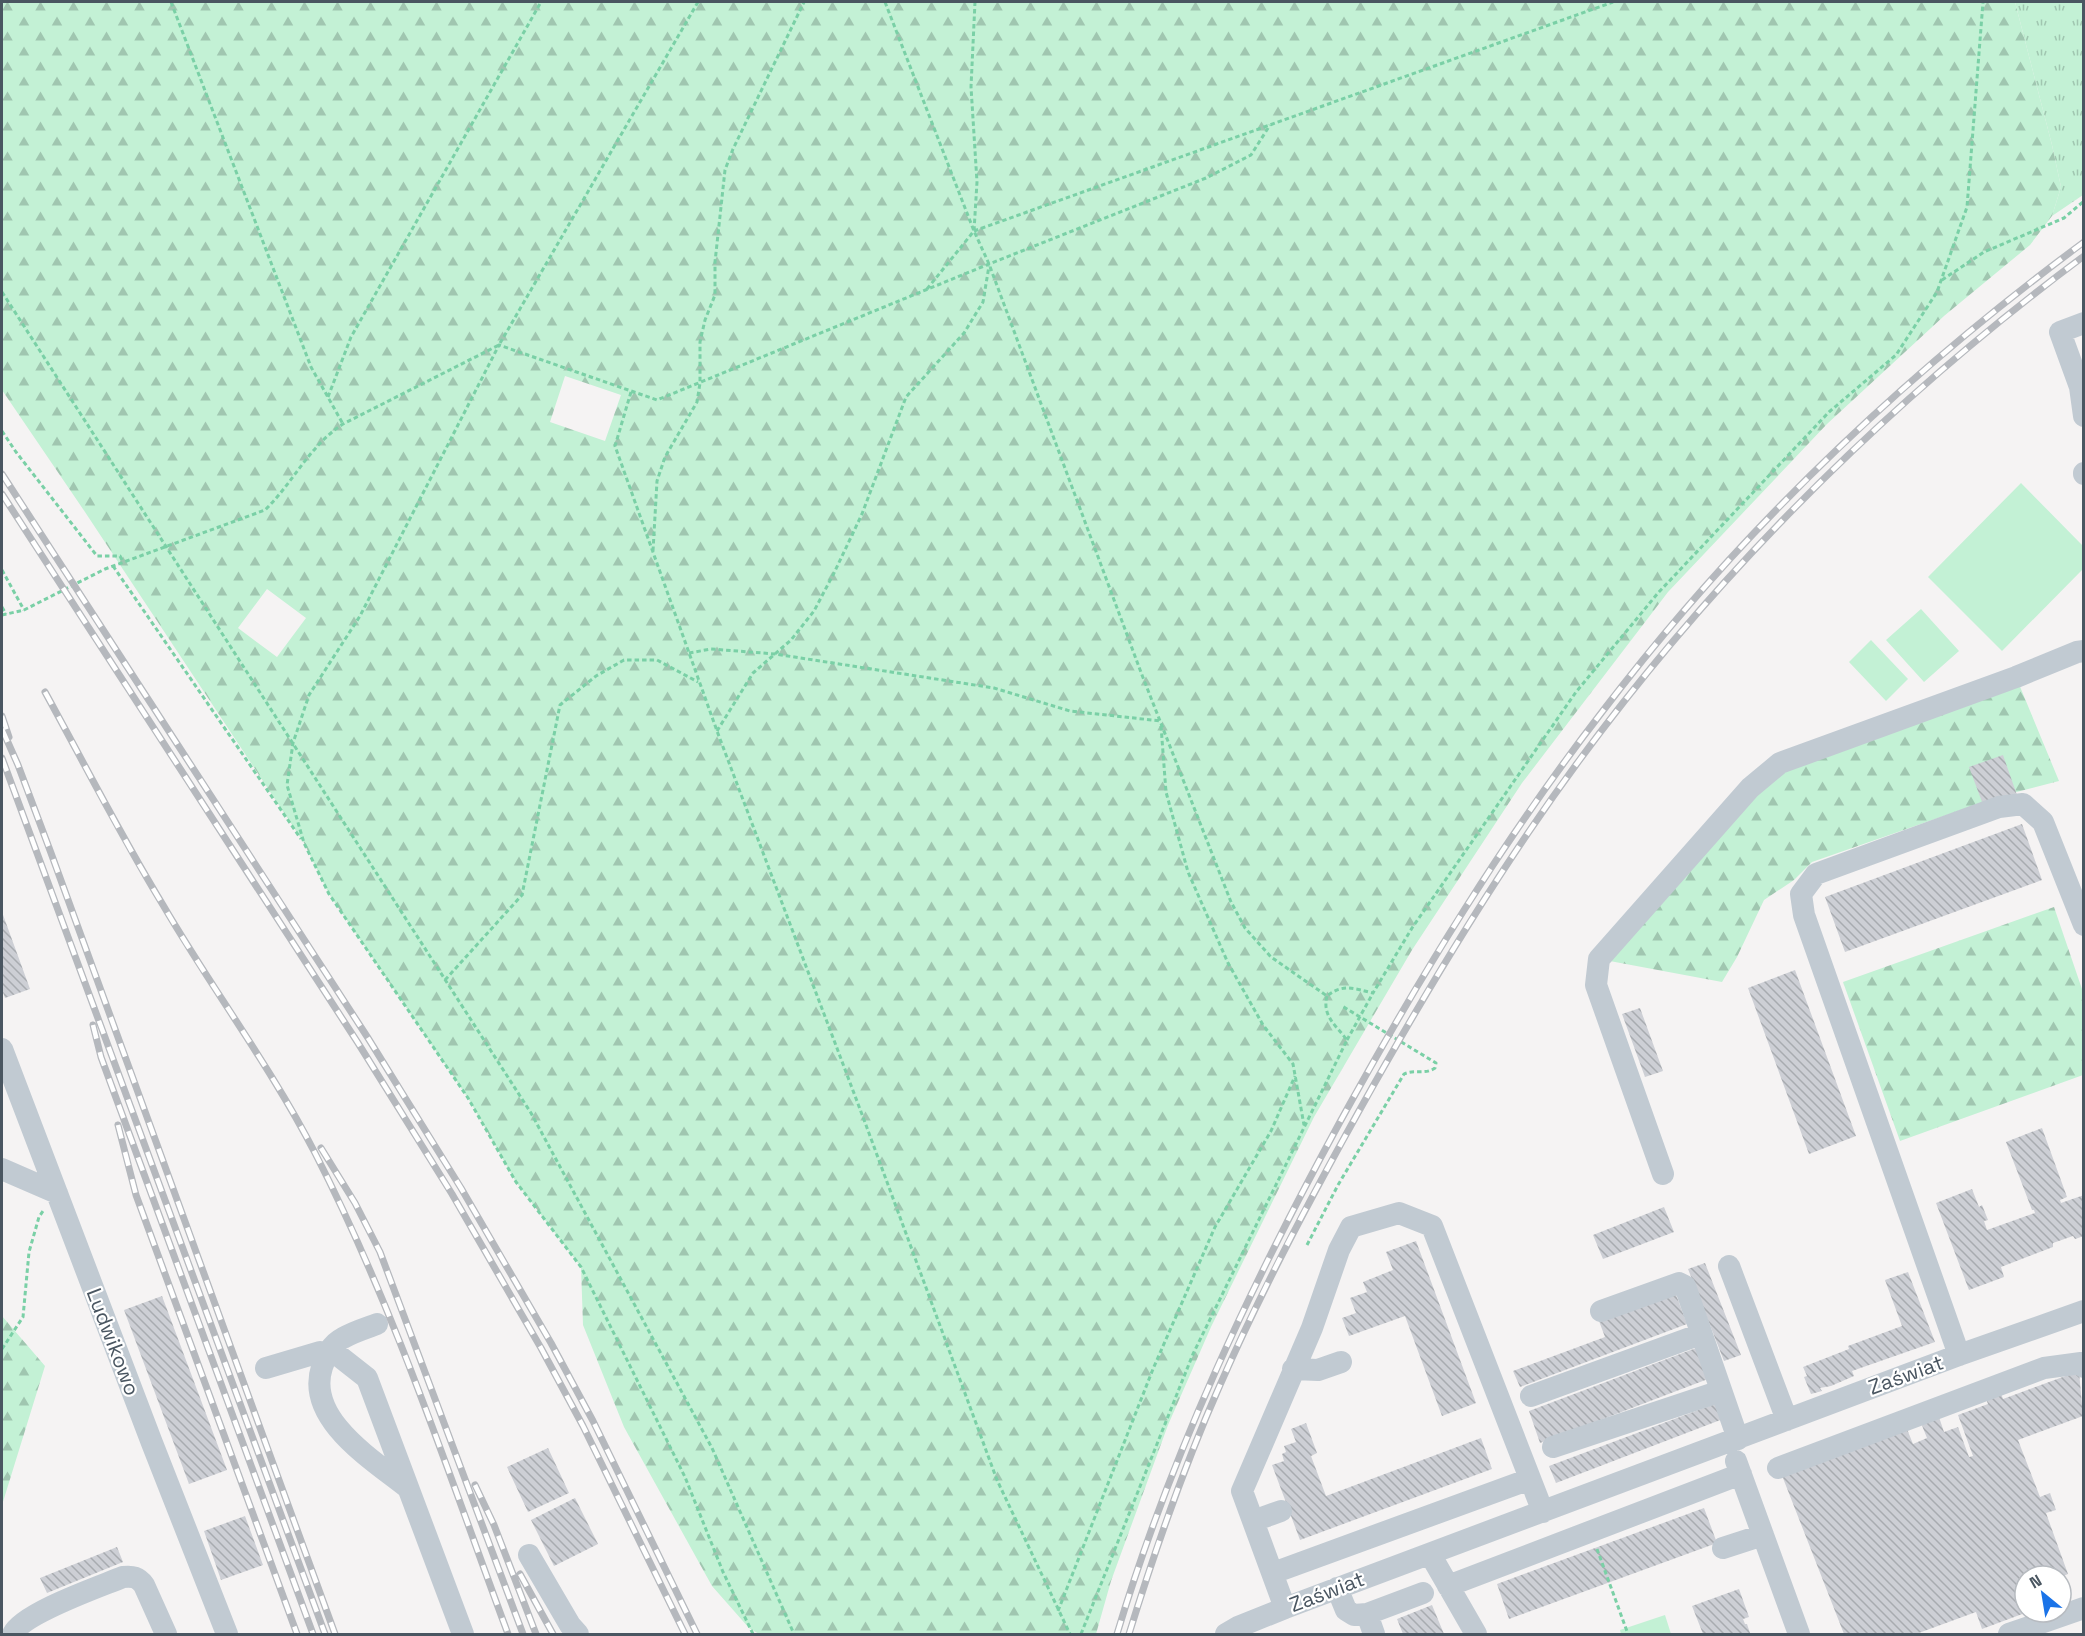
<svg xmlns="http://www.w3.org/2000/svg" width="2085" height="1636" viewBox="0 0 2085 1636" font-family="'Space Grotesk',sans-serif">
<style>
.grass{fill:url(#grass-tufts)}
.forest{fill:url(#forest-firs);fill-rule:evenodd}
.park{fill:#c3f1d5}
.building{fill:url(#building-back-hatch)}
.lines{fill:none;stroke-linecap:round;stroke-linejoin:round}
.path{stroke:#7ad0a6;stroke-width:3;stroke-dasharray:4.5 3;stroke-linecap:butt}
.minor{stroke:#c1cad2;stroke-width:22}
.rail-casing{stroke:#b5b8bd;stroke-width:7}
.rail{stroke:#fff;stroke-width:4.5;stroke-dasharray:14;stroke-linecap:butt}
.labels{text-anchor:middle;stroke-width:4.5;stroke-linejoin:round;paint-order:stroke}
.street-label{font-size:21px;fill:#4a5661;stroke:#fff}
</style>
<defs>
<pattern id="grass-tufts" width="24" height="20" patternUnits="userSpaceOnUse" patternTransform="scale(1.5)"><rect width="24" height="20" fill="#c3f1d5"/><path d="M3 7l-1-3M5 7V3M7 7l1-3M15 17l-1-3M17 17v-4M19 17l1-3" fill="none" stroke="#a0c6b0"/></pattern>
<pattern id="forest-firs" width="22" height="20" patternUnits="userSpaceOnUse" patternTransform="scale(1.5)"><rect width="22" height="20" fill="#c3f1d5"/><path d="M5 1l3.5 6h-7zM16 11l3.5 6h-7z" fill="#a0c6b0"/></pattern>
<pattern id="building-back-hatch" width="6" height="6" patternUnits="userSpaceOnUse" patternTransform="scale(1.5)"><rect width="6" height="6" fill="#cdcfd5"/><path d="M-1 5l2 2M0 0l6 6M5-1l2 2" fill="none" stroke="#a8abb0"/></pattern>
</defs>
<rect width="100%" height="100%" fill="#f5f3f3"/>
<path class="grass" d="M2015 2H2083V195L2052 216 2061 187 2052 145Z"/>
<path class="forest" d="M2 2H2015L2052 145 2061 187 2052 216 2030 245 1944 316 1827 424 1668 592 1522 783 1412 950 1314 1117 1211 1327 1168 1425 1111 1581 1096 1634H759L749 1628 712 1586 624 1427 583 1325 581 1267 516 1182 468 1098 329 894 304 843 85 512 2 390ZM565 376 621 395 605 441 550 422ZM267 589 306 618 277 657 238 628Z
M2016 677 2059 781 2001 796 1812 862 1794 880 1764 900 1737 957 1722 982 1599 959 1780 763Z
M2054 907 2083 992V1075L1900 1141 1843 982Z
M2 1316 45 1366 2 1505Z"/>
<path class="park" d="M2021 483 2083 546V569L2002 651 1928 577Z
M1921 609 1959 651 1924 682 1886 640Z
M1871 640 1908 679 1886 701 1849 662Z
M1665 1615 1671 1634H1621L1620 1630Z"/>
<path class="building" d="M2003 755 2018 798 1985 810 1969 767Z
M2022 824 2042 880 1845 952 1825 897Z
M2 912 30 989 5 998 2 990Z
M1795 970 1856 1136 1809 1154 1748 988Z
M1640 1008 1663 1071 1645 1077 1622 1014Z
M2042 1128 2067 1197 2060 1200 2061 1203 2084 1195V1236L2075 1239 2073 1236 2053 1243V1247L2001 1267 2004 1277 1969 1290 1936 1203 1972 1189 1979 1207 1982 1205 1988 1220 1984 1221 1987 1230 2035 1213 2034 1210H2032L2006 1142Z
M1664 1207 1674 1232 1603 1259 1593 1235Z
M1416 1241 1476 1403 1442 1416 1405 1316 1349 1336 1342 1318 1356 1313 1350 1298 1367 1292 1363 1282 1393 1270 1386 1252Z
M1705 1263 1741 1355 1724 1361 1688 1269Z
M1908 1272 1935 1342 1852 1371 1854 1376 1831 1386 1820 1388 1822 1391 1811 1394 1804 1377 1807 1376 1803 1367 1849 1349 1848 1346 1902 1326 1885 1280Z
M1675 1292 1687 1324 1520 1387 1513 1371 1605 1337 1599 1321Z
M162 1296 227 1470 189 1484 124 1310Z
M1696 1348 1708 1379 1540 1443 1529 1411Z
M2079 1371 2083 1416 2018 1440 2040 1497 2050 1493 2056 1510 2046 1513 2068 1574 2061 1577 2025 1576V1594L2022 1586 2017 1588 2025 1613 1982 1629 1976 1612 1916 1634H1844L1781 1473 1907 1429 1913 1444 1927 1438 1921 1423 1939 1417 1944 1432 1958 1427 1969 1457 1973 1456 1958 1415 1988 1404 1984 1394 1999 1388 2003 1399Z
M1717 1403 1723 1419 1556 1483 1549 1466Z
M1306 1423 1317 1453 1311 1456 1326 1496 1481 1438 1492 1469 1300 1540 1272 1465 1284 1461 1282 1454 1286 1452 1284 1446 1296 1442 1291 1429Z
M548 1448 569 1493 528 1512 507 1467Z
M575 1498 598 1544 554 1566 531 1520Z
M1704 1508 1717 1543 1509 1619 1497 1584Z
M245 1516 263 1565 221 1580 204 1531Z
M117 1547 123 1562 47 1593 40 1578Z
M1739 1589 1749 1617 1743 1619 1745 1624H1747L1750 1633 1748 1634H1703L1692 1606Z
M1432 1605 1444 1634H1403L1397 1619Z"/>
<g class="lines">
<path class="path" d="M171 2 311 367 343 424
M885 2 974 231 989 264 1142 675 1231 902 1245 928 1271 957 1327 996C1343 983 1355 989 1373 993L1412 928 1576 692 1658 593 1829 412 1896 355 1937 292 1967 207 1983 2
M974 231 1613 2
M1942 280 1984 252 2064 218 2084 201
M927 289 974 231 977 182 971 87 975 2
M2 292 531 1113 712 1448 794 1634
M631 392 615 446 717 731 863 1117 997 1480 1070 1634
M328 397 351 337 541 2
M2 431 16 452 97 556H120L123 562
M653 551 657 481 665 457 697 402 700 383V342L705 320 715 295V262L725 170 733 149 804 2
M113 566 301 839
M2 570 24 610
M2 607 6 614
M2 615 24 610 105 569 265 510C293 483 309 446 343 424L499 345 698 2
M689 653 711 649 775 654 994 688 1070 711 1161 721
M1161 726 1166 792 1188 872 1228 963 1263 1025 1293 1064 1304 1125
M717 731 753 673 791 640 814 611 834 573 862 514 906 397 964 333 983 302 989 266
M445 980 522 895 560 705 596 676 624 660H657L698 682
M1347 1040 1373 993
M1307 1245 1338 1185 1404 1074C1415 1069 1425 1075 1435 1068L1436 1063 1342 1006
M2 1349 23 1317 29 1252 39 1217 43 1211
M1597 1549 1628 1634
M1058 1611 1153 1369 1215 1227 1271 1131 1295 1076
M753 1634 723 1572 685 1477 581 1267 516 1182 468 1098 329 894 304 843 287 785 293 743 309 695 360 616 499 345 657 400 989 264 1206 178 1251 155 1270 125
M1081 1634 1193 1354 1347 1040C1335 1024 1322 1016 1327 996"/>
<path class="minor" d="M2084 323 2060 332 2080 387 2084 416
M2084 473V474
M2 1049 152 1443 227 1634
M2 1169 57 1193
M1663 1174 1596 985 1599 959 1750 788 1780 763 2016 677 2077 652 2084 651
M1729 1266 1787 1420
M1601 1311 1679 1283 1685 1286 1738 1439
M377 1324C366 1328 353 1332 343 1338 331 1344 326 1356 322 1367 305 1419 373 1460 408 1488
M1959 1355 1804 915 1801 894 1816 874 1999 807 2023 804 2043 822 2084 925
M266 1368 320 1352 339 1356 367 1378 463 1634
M1293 1369 1318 1370 1341 1362
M1531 1396 1701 1334
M1553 1447 1721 1391
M1736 1461 1799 1634
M1778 1468 2044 1368 2081 1363 2084 1367
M1253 1521 1281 1511
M1723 1548 1763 1535
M1430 1554 1476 1634
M529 1555 570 1625 578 1634
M1273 1573 1530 1479
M1448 1586 1741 1474
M1337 1588 1346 1610 1354 1615 1367 1614 1423 1593
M1285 1608 1242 1491 1312 1328 1339 1250 1351 1227 1399 1213 1432 1226 1543 1512
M1367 1614 1374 1634
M13 1634C23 1613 99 1587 123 1577 133 1576 138 1577 144 1585L166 1634
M1226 1634 1238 1627 1285 1608 1959 1355 2084 1311
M2009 1634 2084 1608"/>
<defs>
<path id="rail" d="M2 474 368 1038 461 1188 551 1343 593 1421 697 1634
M2 494 358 1043 452 1194 541 1348 583 1426 685 1634
M45 692C84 763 121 836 163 905 212 989 271 1067 315 1153 394 1307 448 1472 508 1634
M2 716 9 737
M2 729 18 765 51 853 335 1634
M2 758 325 1634
M93 1025 101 1057 313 1634
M118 1125 136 1195 297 1634
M321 1148 355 1203 380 1252 523 1634
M475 1485 494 1525 536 1634
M520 1574 553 1634
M1117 1634C1171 1454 1251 1285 1341 1120 1419 978 1503 840 1602 712 1738 533 1903 376 2084 242
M1129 1634C1155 1550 1184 1466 1220 1385 1261 1291 1309 1201 1359 1111 1412 1016 1467 923 1528 833 1678 611 1869 416 2084 256"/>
</defs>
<use href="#rail" class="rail-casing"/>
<use href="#rail" class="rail"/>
</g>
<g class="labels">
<g class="street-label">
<text transform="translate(113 1342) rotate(69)" y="7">Ludwikowo</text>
<text transform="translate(1906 1375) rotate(-20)" y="7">Zaświat</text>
<text transform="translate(1327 1592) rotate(-21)" y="7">Zaświat</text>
</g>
</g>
<rect width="2085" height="1636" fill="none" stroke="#4a5661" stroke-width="6"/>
<g transform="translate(2043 1594) rotate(330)"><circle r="28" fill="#ffffff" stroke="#b7bbc0" stroke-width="1.5"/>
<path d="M0-4.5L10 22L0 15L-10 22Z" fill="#1a73e8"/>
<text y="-9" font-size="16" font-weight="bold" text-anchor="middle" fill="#4a5661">N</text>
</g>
</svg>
